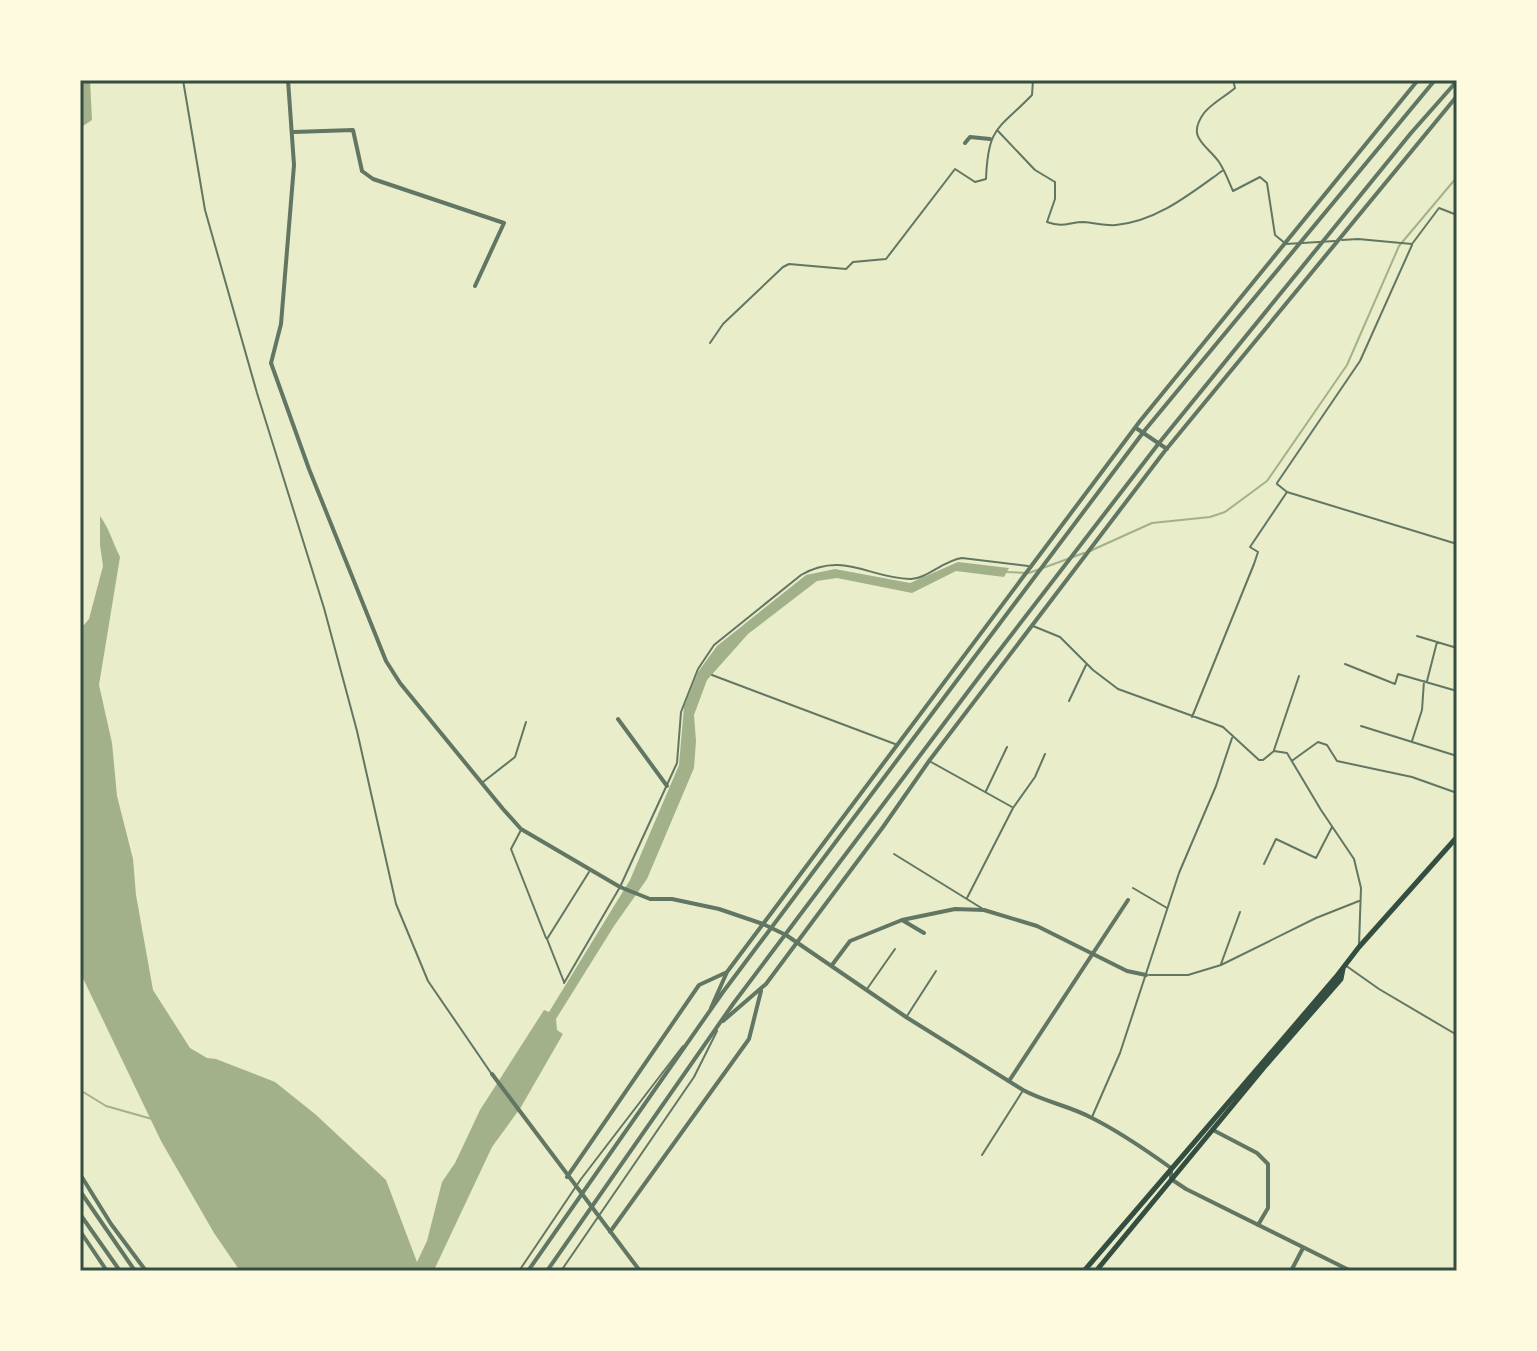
<svg xmlns="http://www.w3.org/2000/svg" width="1537" height="1351" viewBox="0 0 1537 1351" font-family="'Asap Condensed',sans-serif">
<style>
.water{fill:#a3b18a}
.lines{fill:none;stroke-linecap:round;stroke-linejoin:round}
.stream{stroke:#a3b18a;stroke-width:2}
.service{stroke:#617663;stroke-width:2}
.minor{stroke:#617663;stroke-width:4}
.tertiary{stroke:#617663;stroke-width:4}
.secondary{stroke:#344e41;stroke-width:5}
.neatline{fill:none;stroke:#344e41;stroke-width:3}
</style>
<rect width="100%" height="100%" fill="#e9edc9"/>
<path class="water" d="M80 80H90L92 120 80 128Z
M100 516C109 528 113 543 120 557L99 685 112 743 117 796 133 859 136 895 153 990 190 1048 207 1058 216 1059 275 1082 315 1114 386 1180 417 1262 427 1241 442 1182 455 1163 480 1110 544 1010 549 1012 630 880 679 765 684 707 698 672 717 646 806 575 835 569 910 583 958 562 1009 568 1004 577 956 571 912 593 837 578 817 581 748 634 707 680 694 715 696 741 694 768 647 879 614 926 556 1019 557 1030 563 1034 521 1107 492 1147 435 1268 436 1271H240L214 1233 161 1141 80 972V622L84 625 89 619 103 566 100 545Z"/>
<g class="lines">
<path class="stream" d="M1090 551 1152 523 1210 517 1225 512 1267 481 1347 365 1399 246 1457 177
M1006 572 1029 573 1084 553
M80 1090 106 1106 152 1119"/>
<path class="service" d="M183 80 205 210 257 393 324 608 357 731 396 904 428 981 491 1073
M1233 80 1235 88C1226 96 1212 103 1204 113 1186 138 1206 144 1219 162 1225 171 1229 182 1233 191L1260 177 1267 183 1275 235 1286 244 1335 241
M998 131 1035 170 1055 182V199L1047 222C1064 228 1069 222 1084 222 1095 223 1106 226 1116 225 1157 221 1190 194 1222 171
M1342 240 1358 239 1412 244 1439 208 1457 215
M710 343 723 324 783 267 789 264 846 269 853 262 886 259 955 169 975 182 986 179C988 126 998 130 1032 95L1033 80
M1277 483 1360 361 1412 245
M1277 484 1287 492 1457 544
M1033 626 1060 637 1093 670 1118 689 1223 727 1259 760H1263L1274 751 1287 753 1321 810 1354 859 1361 888 1359 945
M1417 636 1457 648
M1345 664 1395 684 1398 674 1457 691
M712 675 895 744
M1427 681 1437 642
M1069 701 1086 665
M1192 717 1254 564 1258 552 1250 547 1287 492
M1361 726 1457 756
M1412 741 1422 710 1424 681
M1274 750 1299 676
M1293 760 1318 742 1327 745 1337 761 1412 777 1457 793
M931 762 1012 807
M483 782 515 757 526 722
M986 791 1007 747
M521 830 511 849 546 938
M894 854 983 909
M1264 864 1276 839 1316 858 1332 827
M1133 888 1167 908
M967 898 1013 808 1035 777 1045 754
M1221 964 1240 912
M1345 965 1379 989 1457 1035
M1149 975H1188L1221 965 1316 918 1359 901
M564 982 547 939 589 872
M564 983 620 887 677 763 681 712 698 669 714 645 801 575C843 551 869 578 910 579 925 580 944 560 962 558L1028 566
M867 989 895 949
M907 1016 936 971
M1092 1117 1120 1053 1179 873 1216 786 1232 738
M982 1155 1022 1092
M519 1271 581 1179 683 1046
M561 1271 694 1077 717 1031"/>
<path class="minor" d="M294 132 353 130 362 171 373 179 504 223 475 286
M965 143 970 137 990 139
M1136 428 1167 449
M618 719 667 786
M902 920 924 933
M832 965 850 941 902 920 955 909 984 910 1037 926 1127 971 1146 975
M711 1008 727 972 1140 421 1418 80
M723 1021 766 984 883 827 929 761 1164 452 1457 96
M492 1074 640 1271
M1009 1081 1128 900
M1213 1130 1257 1153 1268 1164V1208L1258 1225
M80 1174 111 1224 146 1271
M567 1177 699 985 725 973
M1171 1179 1186 1189 1351 1271
M80 1231 107 1271
M610 1232 749 1039 761 991
M1291 1271 1303 1248"/>
<path class="tertiary" d="M288 80 294 165 281 324 271 363 309 469 386 661 400 683 503 809 521 829 620 887 650 899H672L719 909 763 924 786 935 906 1017 1023 1090C1045 1102 1070 1106 1092 1118 1120 1132 1146 1150 1171 1168V1179
M80 1191 135 1271
M80 1214 120 1271
M528 1271 723 992 1145 430 1435 80
M547 1271 733 1004 982 673 1159 443 1411 133 1457 81"/>
<path class="secondary" d="M1084 1271 1336 977 1359 947 1457 837
M1096 1271 1266 1065 1341 979 1343 969"/>
</g>
<rect width="1537" height="1351" fill="none" stroke="#fefae0" stroke-width="164"/>
<rect x="82" y="82" width="1373" height="1187" class="neatline"/>
</svg>
